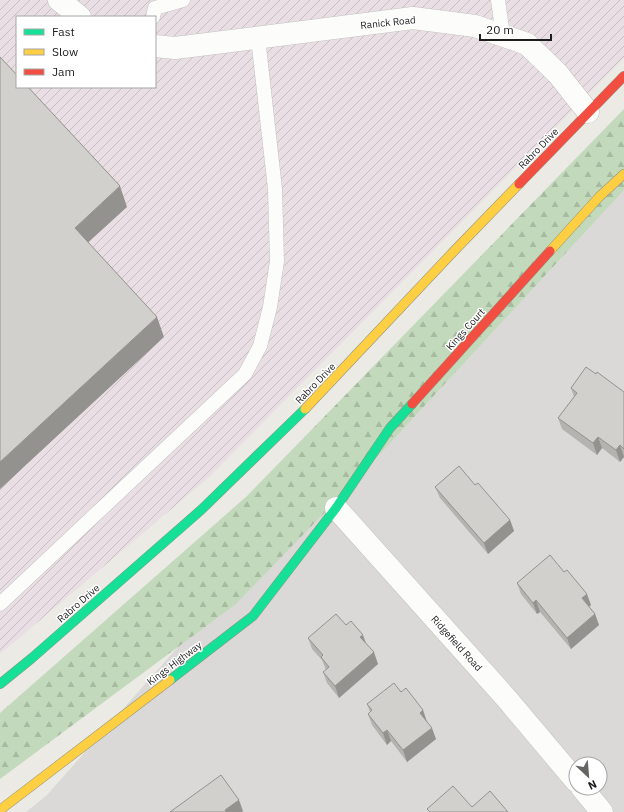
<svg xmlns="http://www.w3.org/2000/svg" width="624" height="812" viewBox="0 0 624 812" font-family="'IBM Plex Sans',sans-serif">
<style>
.residential{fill:#dad9d7;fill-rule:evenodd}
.industrial{fill:url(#industrial-furrows);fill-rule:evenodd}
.forest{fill:url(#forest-firs)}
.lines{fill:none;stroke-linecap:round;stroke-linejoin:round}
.lane-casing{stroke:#c4c4c1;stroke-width:15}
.street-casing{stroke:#c4c4c1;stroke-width:23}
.fast-casing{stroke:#90947e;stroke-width:10}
.slow-casing{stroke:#90947e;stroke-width:10}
.jam-casing{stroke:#90947e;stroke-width:10}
.lane{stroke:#fcfcfb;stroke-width:14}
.street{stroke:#fcfcfb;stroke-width:22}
.fast{stroke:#16e098;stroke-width:9}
.slow{stroke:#ffcf43;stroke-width:9}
.jam{stroke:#f24e42;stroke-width:9}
.wall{fill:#b5b3af}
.shaded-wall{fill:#93928f}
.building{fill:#d2d0cc;stroke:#93928f}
.labels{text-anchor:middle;stroke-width:3;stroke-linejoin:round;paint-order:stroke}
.street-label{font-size:10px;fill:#1d1d1d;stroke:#fff}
</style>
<defs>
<pattern id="industrial-furrows" width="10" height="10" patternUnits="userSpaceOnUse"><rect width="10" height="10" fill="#e9dee3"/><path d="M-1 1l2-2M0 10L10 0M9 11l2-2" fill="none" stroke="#c7bec2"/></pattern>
<pattern id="forest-firs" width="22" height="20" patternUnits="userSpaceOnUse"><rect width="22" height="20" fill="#c2dabb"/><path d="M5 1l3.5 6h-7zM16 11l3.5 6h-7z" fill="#a6bba0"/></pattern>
</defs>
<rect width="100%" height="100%" fill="#ebeae5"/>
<path class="residential" d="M624 143V812H26L47 795ZM576 764H600V788H576Z"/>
<path class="industrial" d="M0 0H624V58L208 478 0 654ZM17 17H155V87H17Z"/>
<path class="forest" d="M624 109V190L354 482 236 604 0 779V713L247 496Z"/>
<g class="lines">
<defs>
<path id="lane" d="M498 0 503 36
M153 17 155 8 183 0
M0 604 245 374 260 346 270 307 277 261 275 189 258 38"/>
<path id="street" d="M59 0 80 17
M155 46 175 48 413 18 475 26 527 44 558 74 588 112
M336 508 507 699 576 781
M582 788 602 812"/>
<path id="fast" d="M170 680 253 616 336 508 390 428 412 404
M0 684 32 658 201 510 305 409"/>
<path id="slow" d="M550 251 599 197 624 174
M305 409 454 251 519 184
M0 810 170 680"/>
<path id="jam" d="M519 184 624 76
M412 404 550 251"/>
</defs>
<use href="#lane" class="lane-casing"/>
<use href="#street" class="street-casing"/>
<use href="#fast" class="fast-casing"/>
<use href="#slow" class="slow-casing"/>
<use href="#jam" class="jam-casing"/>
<use href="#lane" class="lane"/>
<use href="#street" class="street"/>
<use href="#fast" class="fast"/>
<use href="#slow" class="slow"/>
<use href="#jam" class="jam"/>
</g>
<path class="wall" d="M596 374 624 392V457L620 462 602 448 597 455 562 429 558 418 574 397 571 388Z
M475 485 510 520 514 531 488 554 440 498 435 487Z
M517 583 591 605 589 607 595 614 599 625 571 649 540 612 537 614 521 594Z
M346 625 366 644 378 664 339 698 327 683 323 672 326 670 322 660 312 649 308 638Z
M401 692 423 710 427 722 436 739 407 762 391 741 387 745 372 725 368 714 370 712 367 704Z"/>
<path class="shaded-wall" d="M120 186 127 207 82 248 75 228Z
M157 317 164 337 0 489V462Z
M598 437 602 448 597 455 593 443Z
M620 445 624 457 620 462 616 450Z
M510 520 514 531 488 554 484 543Z
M587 594 591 605 586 609 582 598Z
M536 600 540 612 537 614 533 603Z
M595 614 599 625 571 649 567 638Z
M363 635 367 646 360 637Z
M374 652 378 664 339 698 335 686Z
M423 710 427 722 424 724 420 713Z
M432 728 436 739 407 762 403 750Z
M387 730 391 741 387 745 383 733Z
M239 800 243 811 242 812H226L225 810Z"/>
<path class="building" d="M0 57 17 75V87H28L120 186 75 228 157 317 0 462Z
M586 367 596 374 597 372 624 392V449L620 445 616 450 598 437 593 443 558 418 577 393 571 388Z
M459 466 475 485 478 483 510 520 484 543 435 487Z
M550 555 564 572 567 570 587 594 582 598 595 614 567 638 536 600 533 603 517 583Z
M336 614 346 625 351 621 363 635 360 637 374 652 335 686 323 672 329 667 321 657 323 655 308 638Z
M394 683 401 692 406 688 423 710 420 713 432 728 403 750 387 730 383 733 368 714 372 710 367 704Z
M221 775 239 800 225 810 226 812H170Z
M453 786 472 807 490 791 508 812H430L427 809Z"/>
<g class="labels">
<g class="street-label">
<text transform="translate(388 22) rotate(-6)" y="4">Ranick Road</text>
<text transform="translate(538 148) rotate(-46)" y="4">Rabro Drive</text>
<text transform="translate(465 329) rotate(-48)" y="4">Kings Court</text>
<text transform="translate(315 383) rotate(-46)" y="4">Rabro Drive</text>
<text transform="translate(78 603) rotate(-41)" y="4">Rabro Drive</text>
<text transform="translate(457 643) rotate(48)" y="4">Ridgefield Road</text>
<text transform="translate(174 663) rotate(-37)" y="4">Kings Highway</text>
</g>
</g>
<rect x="16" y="16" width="140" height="72" fill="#ffffff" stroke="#a5a5a5"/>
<rect x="24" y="29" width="20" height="6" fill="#16e098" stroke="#a5a5a5"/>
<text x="52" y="36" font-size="12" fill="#1d1d1d">Fast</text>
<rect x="24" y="49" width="20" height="6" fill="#ffcf43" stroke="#a5a5a5"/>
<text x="52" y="56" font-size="12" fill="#1d1d1d">Slow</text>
<rect x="24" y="69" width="20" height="6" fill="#f24e42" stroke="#a5a5a5"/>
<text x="52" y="76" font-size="12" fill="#1d1d1d">Jam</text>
<g transform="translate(588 776) rotate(154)"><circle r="19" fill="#ffffff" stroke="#a5a5a5"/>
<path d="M0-3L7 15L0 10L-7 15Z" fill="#656563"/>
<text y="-6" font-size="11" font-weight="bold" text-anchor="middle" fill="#1d1d1d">N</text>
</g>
<path d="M480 34v6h71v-6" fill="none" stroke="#1d1d1d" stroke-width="2"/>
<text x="486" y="34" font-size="12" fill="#1d1d1d" stroke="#ffffff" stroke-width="3" paint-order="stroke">20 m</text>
</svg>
